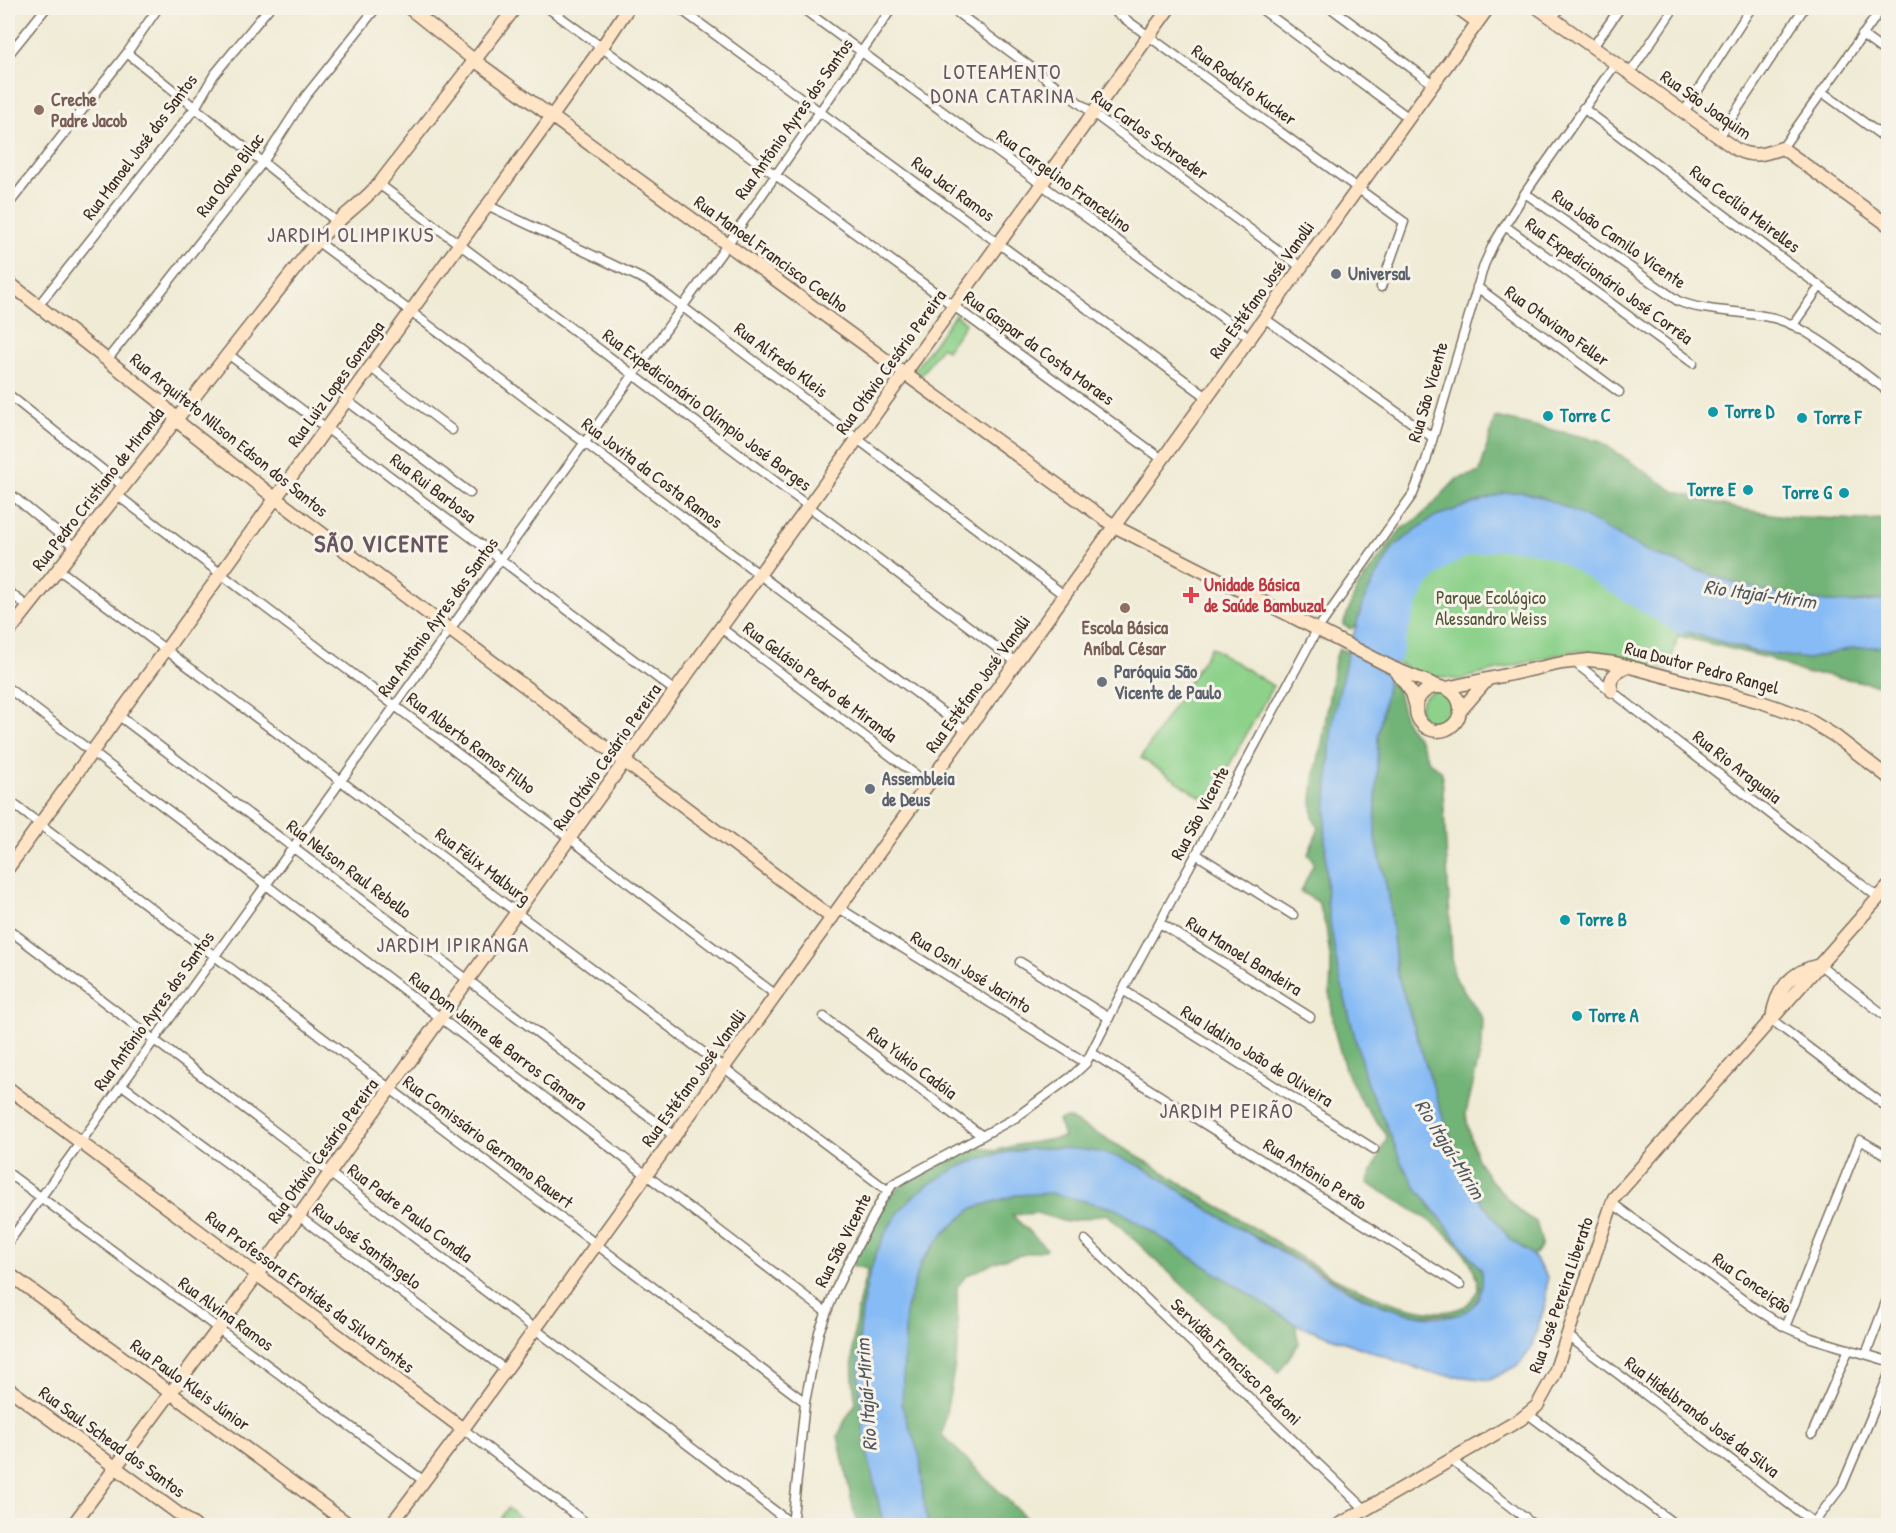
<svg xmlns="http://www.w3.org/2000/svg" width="1896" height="1533" viewBox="0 0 1896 1533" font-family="'Patrick Hand',sans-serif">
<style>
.green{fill:#8dd18b;stroke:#647e54;stroke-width:1.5}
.forest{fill:#72b377;stroke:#566e4a;stroke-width:1.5}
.water{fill:#87bbf5;stroke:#61728a;stroke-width:1.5}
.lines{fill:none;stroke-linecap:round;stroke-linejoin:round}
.canal{stroke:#87bbf5;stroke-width:9}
.street-casing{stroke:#7a6e5e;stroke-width:11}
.secondary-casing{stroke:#7a6e5e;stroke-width:15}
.street{stroke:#fff;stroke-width:8}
.secondary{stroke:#ffe4c6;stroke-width:12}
.education-dot{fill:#8d6e63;stroke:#f7f3e8;stroke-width:2}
.worship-dot{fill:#6b7280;stroke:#f7f3e8;stroke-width:2}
.culture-dot{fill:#0f9aa8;stroke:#f7f3e8;stroke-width:2}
.health-dot{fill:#e0444e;stroke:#f7f3e8;stroke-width:2}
.labels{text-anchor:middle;stroke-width:6;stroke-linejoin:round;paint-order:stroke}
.street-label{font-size:18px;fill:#3b2a1e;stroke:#f7f3e8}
.education-label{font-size:18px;font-weight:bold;fill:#785e54;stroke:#f7f3e8;text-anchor:start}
.worship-label{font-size:18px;font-weight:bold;fill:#5b616d;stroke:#f7f3e8;text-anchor:start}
.culture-label{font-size:18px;font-weight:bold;fill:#0d838f;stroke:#f7f3e8;text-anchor:start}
.health-label{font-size:18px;font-weight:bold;fill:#be3a42;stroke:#f7f3e8;text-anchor:start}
.park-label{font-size:18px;fill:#505439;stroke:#f7f3e8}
.water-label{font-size:20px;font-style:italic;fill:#52565e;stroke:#f7f3e8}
.quarter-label{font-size:21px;letter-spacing:1.5px;fill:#665660;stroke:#f7f3e8}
.district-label{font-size:24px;font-weight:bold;letter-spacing:1.5px;fill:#665660;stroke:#f7f3e8}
</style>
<rect width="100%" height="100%" fill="#f7f3e8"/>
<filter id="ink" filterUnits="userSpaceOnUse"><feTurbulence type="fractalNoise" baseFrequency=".0167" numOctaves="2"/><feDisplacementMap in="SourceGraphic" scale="12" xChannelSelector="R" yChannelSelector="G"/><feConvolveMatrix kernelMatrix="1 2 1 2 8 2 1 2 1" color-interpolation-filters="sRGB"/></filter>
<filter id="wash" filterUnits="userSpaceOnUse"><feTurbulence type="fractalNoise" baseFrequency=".008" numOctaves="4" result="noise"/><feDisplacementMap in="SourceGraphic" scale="24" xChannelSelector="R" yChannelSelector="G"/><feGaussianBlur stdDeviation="1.35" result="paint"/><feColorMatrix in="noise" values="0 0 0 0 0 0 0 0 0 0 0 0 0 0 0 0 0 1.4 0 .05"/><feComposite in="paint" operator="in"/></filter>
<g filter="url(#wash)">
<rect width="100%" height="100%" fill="#f0ebd5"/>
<path class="green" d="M955 314 966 323 947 350 941 347 920 377 913 372Z
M1509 544 1549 552 1577 567 1680 630 1668 669 1609 653 1572 651 1458 680 1415 672 1394 662 1409 615 1425 583 1447 563 1471 550Z
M1211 647 1273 686 1209 802 1141 758Z
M1420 709a18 18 0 1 1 36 0a18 18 0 1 1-36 0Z
M508 1508 524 1521 521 1525H495Z"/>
<path class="forest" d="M1495 417 1598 440 1674 491 1733 508 1784 516 1858 520 1888 519V599L1845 603 1808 601 1732 583 1649 552 1539 496 1505 493 1436 516 1414 531 1393 548 1364 600 1357 625 1350 629 1343 625 1357 588 1401 529 1419 518 1457 479 1480 472Z
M1680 630 1753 651 1808 659 1852 648 1888 646V660L1882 668 1879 685 1821 674H1807L1768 658 1683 637 1678 635Z
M1339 649 1348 652 1331 734 1325 832 1327 902 1338 971 1367 1084 1390 1133 1401 1162 1432 1209 1457 1237 1482 1271 1483 1283 1480 1295 1472 1308 1460 1315H1418L1397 1310 1370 1300 1226 1220 1143 1167 1117 1157 1088 1151 1035 1149 1010 1151 968 1163 943 1176 890 1227 874 1264 864 1298 859 1339 864 1432 883 1525H859L854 1512 838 1436 844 1422 856 1403C848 1359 854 1315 867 1272V1269L851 1265 881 1207 893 1192 907 1182 973 1147H983L995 1151 1012 1146 1064 1137 1058 1120 1068 1118 1134 1154 1331 1276C1364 1292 1427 1324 1463 1307 1470 1304 1474 1296 1478 1290 1477 1239 1405 1206 1367 1183L1387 1137 1385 1132 1362 1103 1345 1069 1335 1033 1330 997 1331 964 1326 927 1318 902 1301 892 1314 862 1308 854 1319 828 1313 819 1312 800 1314 778 1322 743 1335 659Z
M1389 674 1397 688 1406 723 1420 741 1428 760 1442 772 1453 975 1483 1018 1482 1046 1466 1113 1468 1127 1477 1159 1488 1177 1520 1212 1536 1222C1539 1234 1548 1250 1532 1255L1510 1239 1470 1187 1442 1115 1397 974 1389 898 1375 836 1378 735Z
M1051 1193 1117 1209 1295 1324 1299 1343 1279 1372 1243 1342 1107 1214 1066 1222 1037 1213 1012 1215 1047 1249 1000 1260 966 1276 957 1287 958 1348 942 1435 1033 1525H928L902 1406 906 1309 921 1262 944 1233 973 1208 1017 1195Z"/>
<path class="water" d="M1522 492C1565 502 1603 528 1641 548 1659 557 1678 563 1697 570 1758 592 1823 611 1888 599V646L1852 648 1808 659 1753 651 1680 630 1577 567 1549 552 1509 544 1471 550 1447 563 1425 583 1409 615 1396 659 1389 674 1378 735 1375 836 1389 898 1397 974 1442 1115 1470 1187 1510 1239 1532 1255 1547 1277 1546 1302 1531 1348 1520 1364 1490 1380 1430 1373 1295 1324 1117 1209 1051 1193 1016 1195 973 1208 944 1233 921 1262 906 1309 902 1406 920 1457 923 1496 928 1525 883 1526C878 1494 868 1464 864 1432 854 1361 855 1263 904 1206 921 1186 955 1167 980 1159 1020 1146 1078 1144 1118 1157 1149 1167 1174 1188 1201 1205 1233 1225 1267 1244 1300 1263 1323 1276 1346 1290 1371 1301 1408 1317 1488 1338 1482 1271L1416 1187 1401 1162 1390 1133 1367 1084 1338 971 1327 902 1325 832 1331 734 1334 714 1348 652 1364 600 1376 577 1393 548 1414 531 1436 516 1505 493Z"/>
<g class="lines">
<path class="canal" d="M1396 659C1402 637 1410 602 1425 583 1453 546 1508 537 1550 553 1568 560 1585 572 1602 582 1628 598 1654 614 1680 630"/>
</g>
</g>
<g filter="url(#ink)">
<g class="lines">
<defs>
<path id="street" d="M548 8 1162 459
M679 8 1207 397
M802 8 1250 338
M951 8 1301 267
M1110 8 1404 222 1381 287
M1260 8 1409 118
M1331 8 1433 84
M1552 18 1560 8
M1862 35 1888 54
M1593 47 1620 8
M127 53 336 221
M8 55 46 8
M1630 73 1674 8
M1822 92 1888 140
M1583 108 1768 248 1888 336
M1684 112 1751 8
M1719 137 1804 8
M1782 148 1882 8
M379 184 1016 662
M1525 193 1678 301C1705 313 1745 310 1777 319 1812 329 1858 370 1888 391
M8 205 127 53 158 8
M487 205 645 280 659 289 1064 595
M1505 226 1693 363
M317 241 967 731
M1477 287 1619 392
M38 306 195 108 214 75 269 8
M1264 318 1432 437
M1793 325 1820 286
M228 354 675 691
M107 360 263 162 305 97 376 8
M370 367 452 430
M8 394 123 486
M346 400 470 493
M8 492 75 547
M117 495 776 995
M58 569 887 1190
M8 591 28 607
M721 628 928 784
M1574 662 1879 898
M8 688 826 1312
M118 715 674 1136
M8 800 805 1402
M1196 854 1293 915
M839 908 1086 1063
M1160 923 1310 1017
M8 929 792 1524
M1020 962 1109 1018
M1820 965 1888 1018
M1123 990 1374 1149
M824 1017 982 1136
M1772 1020 1888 1108
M1092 1053 1460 1285
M122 1085 506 1370
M8 1173 424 1481
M1612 1203 1750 1305 1785 1327 1811 1338 1888 1361
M1085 1240 1365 1509
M8 1243 727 245 892 8
M1785 1327 1860 1140 1888 1156
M1567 1335 1818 1526
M1866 1354 1888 1297
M1528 1414 1677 1526
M463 1429 590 1526
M1812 1434 1849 1349
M1451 1460 1535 1526
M1812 1525 1842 1486 1888 1377
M792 1526 805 1402 819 1332 835 1291 849 1262 881 1201 893 1184 1015 1118 1071 1077 1086 1063 1123 990 1317 630 1413 494 1426 461 1484 265 1493 245 1525 193 1616 63
M1518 1526 1525 1517"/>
<path id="secondary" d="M409 8 474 60 1114 526 1395 669 1440 687
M1458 8 1477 22
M1538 8 1737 150C1754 158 1765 154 1782 148L1888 225
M8 282 158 400 182 425 275 498 832 918
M8 633 317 241C336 221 360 205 379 184L515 8
M1395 670 1412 693 1416 707
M1416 709a22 22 0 1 1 44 0a22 22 0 1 1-44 0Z
M1446 688 1562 663 1589 660 1615 663 1761 702 1802 716 1835 736 1888 777
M1612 691C1607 677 1616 672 1627 666
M1461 710 1487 680
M8 868 602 47 628 8
M1772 1019C1775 990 1791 971 1820 965
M8 1088 463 1429
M8 1273 351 1526
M8 1388 195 1526
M72 1526 218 1329 675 691 1169 8
M390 1526 463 1429 1488 8
M1337 1526 1521 1419 1537 1406 1554 1375 1614 1198 1888 887"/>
</defs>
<use href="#street" class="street-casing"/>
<use href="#secondary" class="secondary-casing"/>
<use href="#street" class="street"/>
<use href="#secondary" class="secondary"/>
</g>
</g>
<g class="education-dot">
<circle cx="39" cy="110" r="6"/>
<circle cx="1125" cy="608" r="6"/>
</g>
<g class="worship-dot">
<circle cx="1336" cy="274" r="6"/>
<circle cx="1102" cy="682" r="6"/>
<circle cx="870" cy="789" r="6"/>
</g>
<g class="culture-dot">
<circle cx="1713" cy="412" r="6"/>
<circle cx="1548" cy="416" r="6"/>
<circle cx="1802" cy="418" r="6"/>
<circle cx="1748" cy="490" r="6"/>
<circle cx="1844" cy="493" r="6"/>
<circle cx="1565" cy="920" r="6"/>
<circle cx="1577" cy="1016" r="6"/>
</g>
<path class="health-dot" d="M1188 586h6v6h6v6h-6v6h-6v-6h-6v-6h6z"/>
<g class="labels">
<g class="street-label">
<text transform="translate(1244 85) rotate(36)" y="6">Rua Rodolfo Kucker</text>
<text transform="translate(1706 105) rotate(35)" y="6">Rua São Joaquim</text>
<text transform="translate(794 119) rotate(-55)" y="6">Rua Antônio Ayres dos Santos</text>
<text transform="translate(1150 135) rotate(36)" y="6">Rua Carlos Schroeder</text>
<text transform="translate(140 147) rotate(-53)" y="6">Rua Manoel José dos Santos</text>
<text transform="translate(230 175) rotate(-53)" y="6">Rua Olavo Bilac</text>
<text transform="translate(1064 181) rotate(36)" y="6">Rua Cargelino Francelino</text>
<text transform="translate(953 189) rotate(36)" y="6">Rua Jaci Ramos</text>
<text transform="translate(1745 209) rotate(37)" y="6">Rua Cecília Meirelles</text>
<text transform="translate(1619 239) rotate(35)" y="6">Rua João Camilo Vicente</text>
<text transform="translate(771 254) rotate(36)" y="6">Rua Manoel Francisco Coelho</text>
<text transform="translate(1609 281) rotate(36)" y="6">Rua Expedicionário José Corrêa</text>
<text transform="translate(1262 290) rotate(-54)" y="6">Rua Estéfano José Vanolli</text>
<text transform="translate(1557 326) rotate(36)" y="6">Rua Otaviano Feller</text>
<text transform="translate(1039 348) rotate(36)" y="6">Rua Gaspar da Costa Moraes</text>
<text transform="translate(781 360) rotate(37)" y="6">Rua Alfredo Kleis</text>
<text transform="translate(891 362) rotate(-54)" y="6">Rua Otávio Cesário Pereira</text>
<text transform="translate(336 384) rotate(-54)" y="6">Rua Luiz Lopes Gonzaga</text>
<text transform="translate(1428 392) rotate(-74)" y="6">Rua São Vicente</text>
<text transform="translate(707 410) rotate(37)" y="6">Rua Expedicionário Olímpio José Borges</text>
<text transform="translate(229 435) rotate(39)" y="6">Rua Arquiteto Nilson Edson dos Santos</text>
<text transform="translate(652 473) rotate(37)" y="6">Rua Jovita da Costa Ramos</text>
<text transform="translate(433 488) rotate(37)" y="6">Rua Rui Barbosa</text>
<text transform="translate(98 489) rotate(-52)" y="6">Rua Pedro Cristiano de Miranda</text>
<text transform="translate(438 617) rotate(-54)" y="6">Rua Antônio Ayres dos Santos</text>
<text transform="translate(1702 668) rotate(15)" y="6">Rua Doutor Pedro Rangel</text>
<text transform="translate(820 682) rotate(37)" y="6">Rua Gelásio Pedro de Miranda</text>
<text transform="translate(978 684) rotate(-54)" y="6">Rua Estéfano José Vanolli</text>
<text transform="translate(471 743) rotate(37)" y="6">Rua Alberto Ramos Filho</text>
<text transform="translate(607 757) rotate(-55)" y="6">Rua Otávio Cesário Pereira</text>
<text transform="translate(1737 767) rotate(38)" y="6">Rua Rio Araguaia</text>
<text transform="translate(1200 813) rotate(-62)" y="6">Rua São Vicente</text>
<text transform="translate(483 866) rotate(37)" y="6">Rua Félix Malburg</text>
<text transform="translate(349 869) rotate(37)" y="6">Rua Nelson Raul Rebello</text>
<text transform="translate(1244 956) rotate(32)" y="6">Rua Manoel Bandeira</text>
<text transform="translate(971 972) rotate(32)" y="6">Rua Osni José Jacinto</text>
<text transform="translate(154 1011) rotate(-54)" y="6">Rua Antônio Ayres dos Santos</text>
<text transform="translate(498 1041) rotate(37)" y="6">Rua Dom Jaime de Barros Câmara</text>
<text transform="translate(1257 1056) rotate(32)" y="6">Rua Idalino João de Oliveira</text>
<text transform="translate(912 1063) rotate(37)" y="6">Rua Yukio Cadóia</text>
<text transform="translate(694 1078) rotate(-54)" y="6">Rua Estéfano José Vanolli</text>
<text transform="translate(488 1142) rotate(37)" y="6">Rua Comissário Germano Rauert</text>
<text transform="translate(323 1151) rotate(-54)" y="6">Rua Otávio Cesário Pereira</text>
<text transform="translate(1315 1174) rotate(32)" y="6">Rua Antônio Perão</text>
<text transform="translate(410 1213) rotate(37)" y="6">Rua Padre Paulo Condla</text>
<text transform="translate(843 1240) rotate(-63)" y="6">Rua São Vicente</text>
<text transform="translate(367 1246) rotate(37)" y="6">Rua José Santângelo</text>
<text transform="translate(1752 1283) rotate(35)" y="6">Rua Conceição</text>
<text transform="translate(310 1292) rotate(37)" y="6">Rua Professora Erotides da Silva Fontes</text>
<text transform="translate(1561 1295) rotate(-71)" y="6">Rua José Pereira Liberato</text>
<text transform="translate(226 1314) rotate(36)" y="6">Rua Alvina Ramos</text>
<text transform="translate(1236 1362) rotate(44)" y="6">Servidão Francisco Pedroni</text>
<text transform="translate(190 1385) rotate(36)" y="6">Rua Paulo Kleis Júnior</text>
<text transform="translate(1702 1417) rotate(37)" y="6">Rua Hidelbrando José da Silva</text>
<text transform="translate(112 1442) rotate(36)" y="6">Rua Saul Schead dos Santos</text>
</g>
<g class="education-label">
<text x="51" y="106">Creche<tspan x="51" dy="21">Padre Jacob</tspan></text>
<text x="1125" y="634" text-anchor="middle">Escola Básica<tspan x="1125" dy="21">Aníbal César</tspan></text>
</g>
<g class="worship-label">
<text x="1348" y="280">Universal</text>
<text x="1114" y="678">Paróquia São<tspan x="1114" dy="21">Vicente de Paulo</tspan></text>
<text x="882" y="785">Assembleia<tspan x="882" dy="21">de Deus</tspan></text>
</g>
<g class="culture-label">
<text x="1725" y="418">Torre D</text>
<text x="1560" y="422">Torre C</text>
<text x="1814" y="424">Torre F</text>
<text x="1736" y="496" text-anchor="end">Torre E</text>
<text x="1832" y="499" text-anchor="end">Torre G</text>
<text x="1577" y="926">Torre B</text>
<text x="1589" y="1022">Torre A</text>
</g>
<g class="health-label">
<text x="1204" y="591">Unidade Básica<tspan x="1204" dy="21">de Saúde Bambuzal</tspan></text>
</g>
<g class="park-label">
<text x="1491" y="604">Parque Ecológico<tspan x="1491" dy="21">Alessandro Weiss</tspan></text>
</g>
<g class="water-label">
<text transform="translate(1760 594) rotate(8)" y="7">Rio Itajaí-Mirim</text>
<text transform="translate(1450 1149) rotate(58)" y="7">Rio Itajaí-Mirim</text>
<text transform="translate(866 1395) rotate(-94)" y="7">Rio Itajaí-Mirim</text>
</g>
<g class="quarter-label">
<text x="1003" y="79">LOTEAMENTO<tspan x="1003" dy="24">DONA CATARINA</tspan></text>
<text x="351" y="242">JARDIM OLIMPIKUS</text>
<text x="453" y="952">JARDIM IPIRANGA</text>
<text x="1227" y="1118">JARDIM PEIRÃO</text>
</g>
<g class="district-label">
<text x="382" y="552">SÃO VICENTE</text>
</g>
</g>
<rect width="1896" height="1533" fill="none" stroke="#f7f3e8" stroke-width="30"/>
</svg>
